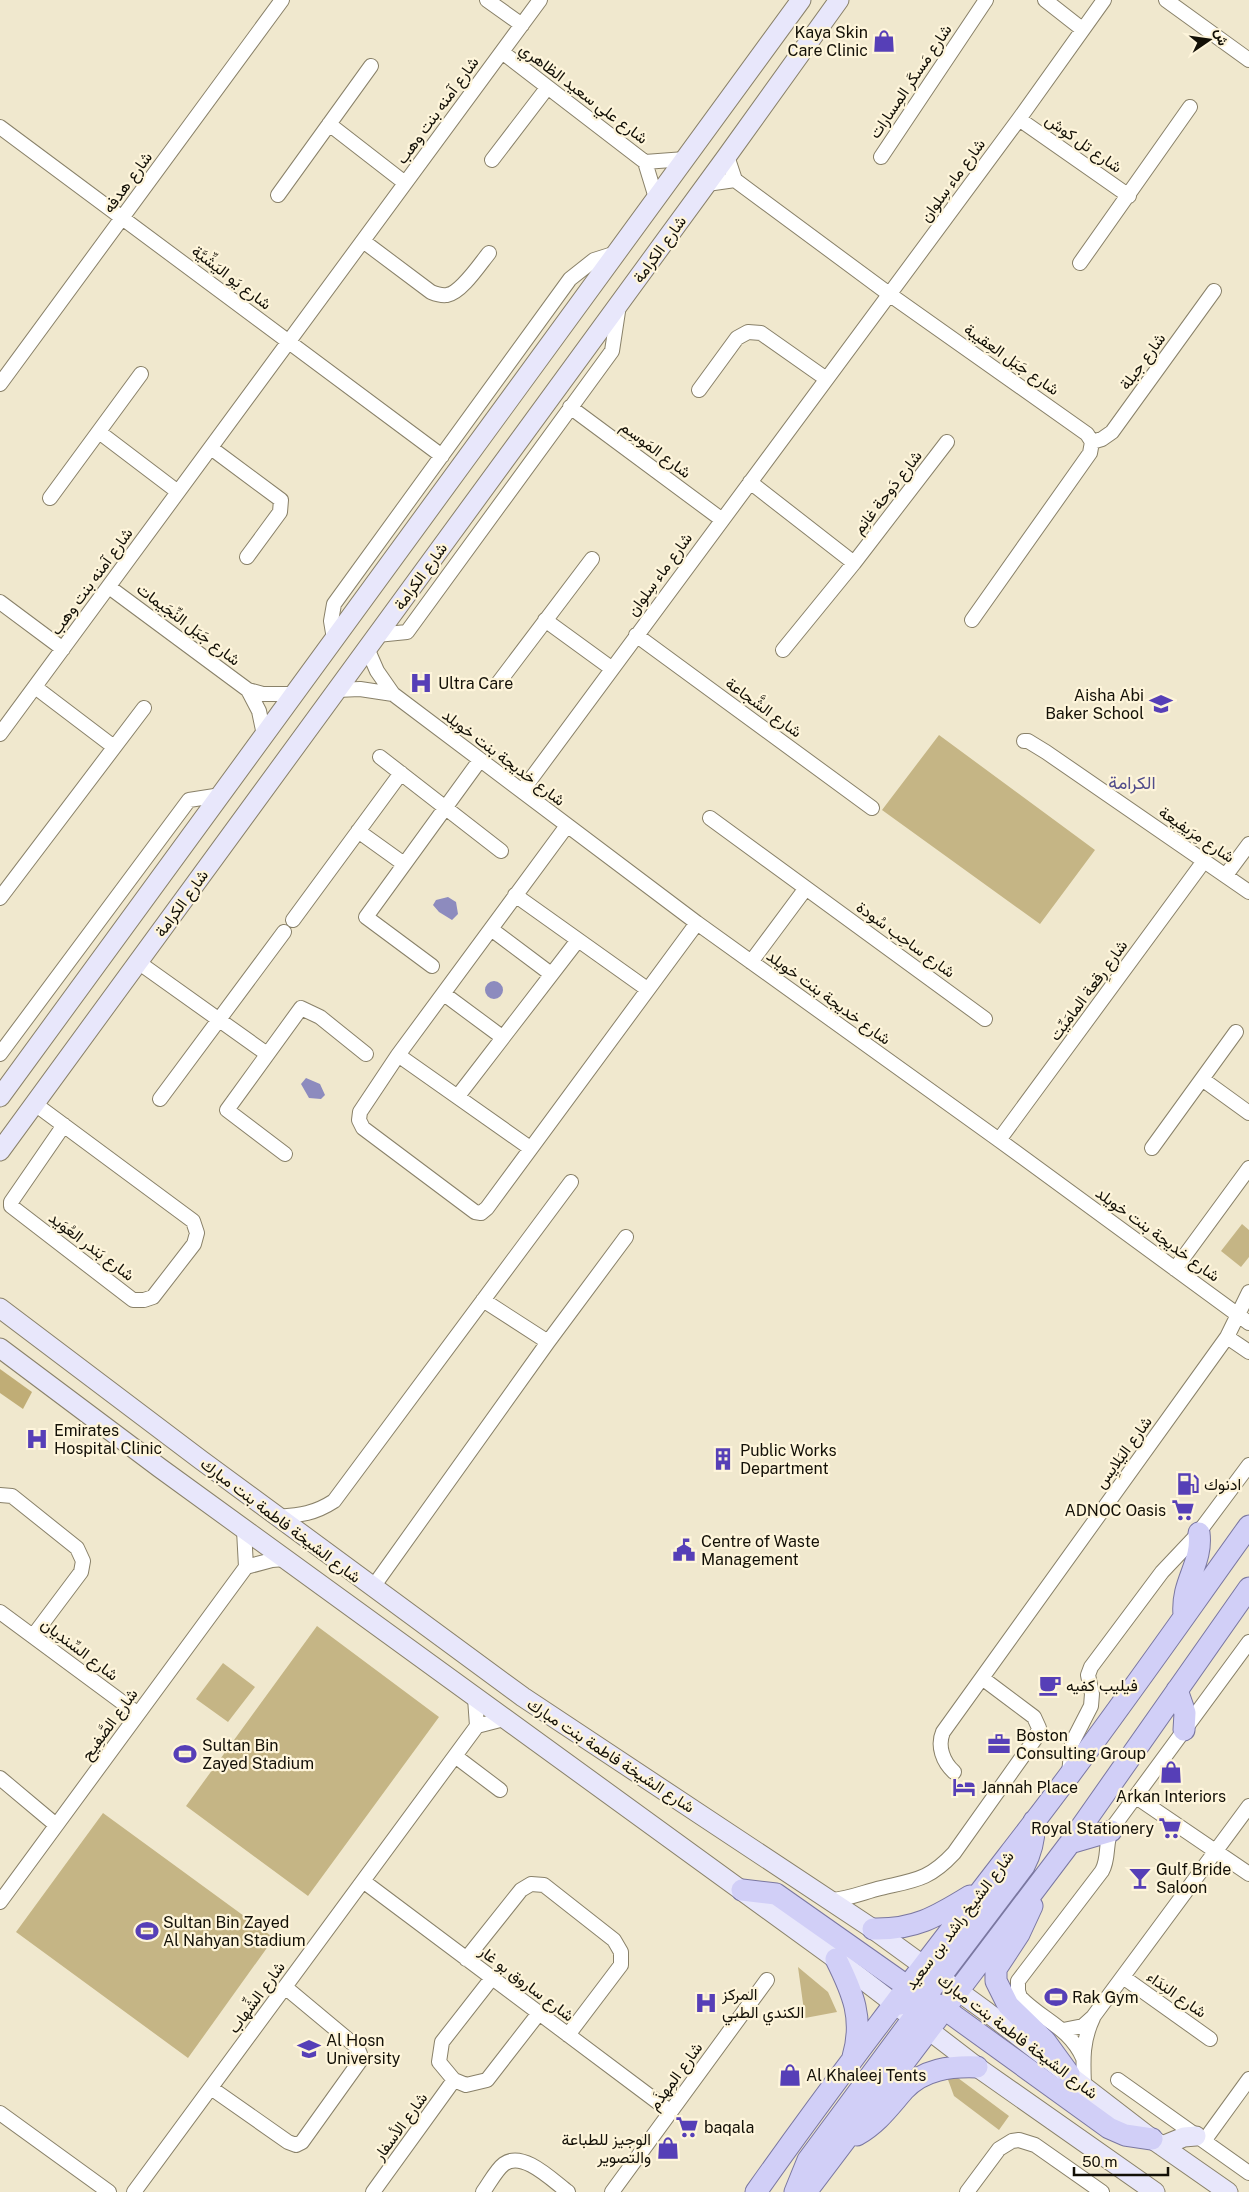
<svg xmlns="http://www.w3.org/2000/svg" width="1249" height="2192" viewBox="0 0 1249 2192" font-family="'Public Sans',Vazirmatn,sans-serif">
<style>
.green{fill:#c5b585}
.forest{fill:#c0ad76}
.water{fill:#8d8bbe}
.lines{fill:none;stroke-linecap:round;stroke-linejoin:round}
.street-casing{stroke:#898169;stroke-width:16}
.secondary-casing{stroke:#898169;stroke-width:21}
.primary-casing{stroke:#7a77a0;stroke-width:23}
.street{stroke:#fff;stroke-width:14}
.secondary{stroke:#e8e7fb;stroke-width:19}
.primary{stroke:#d1cff7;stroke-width:21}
.labels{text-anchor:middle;stroke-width:4.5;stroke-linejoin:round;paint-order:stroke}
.poi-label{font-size:16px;fill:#131007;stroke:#fef5db;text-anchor:start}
.street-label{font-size:16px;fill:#131007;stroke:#fef5db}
.neighbourhood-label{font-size:18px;fill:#524d8b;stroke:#fef5db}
</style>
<rect width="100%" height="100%" fill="#f0e8ce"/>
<path class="green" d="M939 735 1095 850 1040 924 882 810Z
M1242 1224 1249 1230V1257L1241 1267 1221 1251Z
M317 1626 439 1717 308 1896 186 1806Z
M223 1663 255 1687 228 1722 196 1699Z
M103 1813 274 1938 188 2058 16 1932Z
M798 1967 828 1992 837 2012 805 2018Z
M954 2075 1009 2116 999 2130 954 2096 947 2077Z"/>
<path class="forest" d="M0 1369 32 1392 23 1409 0 1393Z"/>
<path class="water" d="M448 897 456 902 458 914 452 920 439 912 433 905 436 900Z
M485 990a9 9 0 1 1 18 0a9 9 0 1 1-18 0Z
M306 1078 320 1084 325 1095 321 1099 309 1098 301 1084Z"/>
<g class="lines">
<defs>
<path id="street" d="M487 0 522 25
M1045 0 1082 29
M1166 0 1249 60
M502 52 645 162 656 198
M1019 119 1129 196
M329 124 405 183
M0 127 442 456
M727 156 735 180 889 294 1087 434 1092 442 1090 453 972 620
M881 157 986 0
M492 160 547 88
M645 162 685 159
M707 184 735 180
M278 195 371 66
M363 241 431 292C436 294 442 296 447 295 461 293 480 264 489 253
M1080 263 1190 107
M0 384 282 0
M699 390 737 338 748 332 761 333 825 378
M570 407 721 519
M99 432 178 492
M1092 442 1102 439 1112 432 1214 291
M211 448 281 500 280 512 247 557
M750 482 854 563
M50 498 141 374
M109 587 248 690
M0 602 63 649
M545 620 611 668
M377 635 407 632 612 351 619 305
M636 635 872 808
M334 639 331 621 334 604 570 279 594 260 616 253
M367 648 377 671 393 694 697 923 999 1140 1249 1323
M783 650 854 563 947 442
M499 682 592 559
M35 687 114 747
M337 690 360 689 393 694
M0 734 540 0
M264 735 259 711 248 690 263 694H294
M1024 741H1028L1046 752 1249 892
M380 757 501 851
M522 791 1019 119 1104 0
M710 818 985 1019
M566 827 398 1055 360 1112 359 1120 363 1128 475 1212 481 1213 487 1208 697 923
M358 831 404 864
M1226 875 1249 844
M515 895 647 989
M0 898 144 708
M293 920 401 773
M491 929 551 974
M138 962 267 1054
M751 962 806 888
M432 966 366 917 480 760
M444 994 502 1037
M0 1054 189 800 221 795
M398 1055 530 1148
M1202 1079 1249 1113
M458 1096 578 940
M160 1099 284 932
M35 1104 193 1221 197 1233 194 1244 153 1297 144 1300H133L11 1206V1202L64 1125
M999 1140 1204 861
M1152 1148 1236 1032
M285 1154 227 1110 301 1008 320 1017 366 1054
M1175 1269 1249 1168
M483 1300 548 1342
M1227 1337 1249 1352
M0 1495 12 1496 77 1548 83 1561 81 1572 33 1636
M277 1517C300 1515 314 1514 334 1501L571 1182
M246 1567 272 1560 285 1559
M373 1587 548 1342 626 1237
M0 1612 138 1714
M475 1698 477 1726
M455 1756 500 1790
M954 1772C943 1762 937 1746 943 1732L1227 1337 1249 1292
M1069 1774 1072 1743 1091 1706 1092 1694 1088 1675 1091 1667 1162 1572 1196 1536 1249 1465
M0 1778 56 1825
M1136 1797 1249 1874
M363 1881 671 2112
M831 1900C849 1899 864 1892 881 1888 915 1880 929 1880 954 1853L1035 1739 1039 1728 1034 1717 982 1678
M0 1902 246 1567 244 1530
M466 1959 521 1890 531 1884 544 1885 614 1940 621 1952V1965L568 2035
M1123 1977 1210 2039
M492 1978 442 2042 439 2062 454 2080 466 2085 487 2080 539 2013
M1063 2030 1083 2026 1093 2017 1249 1806
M1083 2058C1069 2027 1042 2020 1020 1997L1018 1991V1981L1102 1871C1110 1857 1104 1841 1113 1827L1249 1642
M1118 2080 1249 2173
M1084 2085C1083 2060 1082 2041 1093 2018
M211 2088 288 2142 296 2145 302 2142 360 2061V2054L357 2047 285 1987
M0 2113 109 2192
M1204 2141 1249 2079
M134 2192 477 1726 504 1719
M373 2192 454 2080
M483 2192C489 2184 496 2170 504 2164 523 2150 553 2181 568 2192
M612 2192 767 1980
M967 2192 999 2149 1012 2141 1019 2140 1035 2145 1102 2192"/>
<path id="secondary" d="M0 1097 801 0
M0 1151 727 156 839 0
M0 1308 201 1460 523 1697 873 1929 987 2012 1152 2139 1228 2192
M0 1348 160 1468 836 1959 977 2067 1155 2192
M1162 2146 1184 2137 1196 2136"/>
<path id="primary" d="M1184 1615C1181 1581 1203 1564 1199 1533
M1177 1690 1185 1713 1184 1730
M1070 1843 1111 1831
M742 1890 776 1894 918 1994
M1032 1906 1019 1934 996 1969V1981L1008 2005 1045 2041 1069 2074
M873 1929C914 1930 936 1917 970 1896
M836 1959C853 1993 864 2019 853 2057
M895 2005 916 2000 939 2005 1109 2128 1125 2135 1152 2139
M925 2006 931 1989 1024 1866C1032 1851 1035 1838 1034 1821
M857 2135C878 2123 889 2107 904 2090 923 2069 951 2066 977 2067
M756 2192C845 2066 940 1944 1034 1822 1108 1726 1178 1625 1249 1526
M795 2192 808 2160 917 2013 924 2000 925 1989
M806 2192 1070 1843 1249 1588"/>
</defs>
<use href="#street" class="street-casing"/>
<use href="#secondary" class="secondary-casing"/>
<use href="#primary" class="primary-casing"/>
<use href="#street" class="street"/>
<use href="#secondary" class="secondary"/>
<use href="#primary" class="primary"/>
</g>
<defs>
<symbol id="shop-bare" viewBox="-9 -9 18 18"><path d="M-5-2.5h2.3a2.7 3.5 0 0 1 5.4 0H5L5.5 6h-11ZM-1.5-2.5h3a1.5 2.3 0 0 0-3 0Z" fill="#563fb7" stroke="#fef5db" stroke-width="2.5" paint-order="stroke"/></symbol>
<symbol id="hospital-bare" viewBox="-9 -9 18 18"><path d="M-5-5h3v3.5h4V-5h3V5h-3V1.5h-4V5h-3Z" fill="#563fb7" stroke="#fef5db" stroke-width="2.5" paint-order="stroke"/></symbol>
<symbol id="school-bare" viewBox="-9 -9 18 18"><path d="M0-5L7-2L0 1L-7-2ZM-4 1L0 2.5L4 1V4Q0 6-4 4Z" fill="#563fb7" stroke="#fef5db" stroke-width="2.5" paint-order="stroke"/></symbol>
<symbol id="building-bare" viewBox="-9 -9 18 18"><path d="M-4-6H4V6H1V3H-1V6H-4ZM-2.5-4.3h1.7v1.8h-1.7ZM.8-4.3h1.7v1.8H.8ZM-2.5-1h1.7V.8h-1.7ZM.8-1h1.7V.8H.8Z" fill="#563fb7" stroke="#fef5db" stroke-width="2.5" paint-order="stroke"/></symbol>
<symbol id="fuel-bare" viewBox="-9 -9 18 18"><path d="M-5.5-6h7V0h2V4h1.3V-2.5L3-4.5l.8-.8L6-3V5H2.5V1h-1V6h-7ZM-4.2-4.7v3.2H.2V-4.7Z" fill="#563fb7" stroke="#fef5db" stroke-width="2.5" paint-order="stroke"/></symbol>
<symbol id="supermarket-bare" viewBox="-9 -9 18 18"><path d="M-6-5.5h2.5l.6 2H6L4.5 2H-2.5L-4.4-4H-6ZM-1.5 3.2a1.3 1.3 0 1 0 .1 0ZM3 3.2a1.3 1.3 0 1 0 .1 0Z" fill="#563fb7" stroke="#fef5db" stroke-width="2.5" paint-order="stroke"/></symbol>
<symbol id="civic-bare" viewBox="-9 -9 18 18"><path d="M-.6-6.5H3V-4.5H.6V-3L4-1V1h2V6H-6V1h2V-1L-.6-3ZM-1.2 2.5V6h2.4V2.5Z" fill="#563fb7" stroke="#fef5db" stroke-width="2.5" paint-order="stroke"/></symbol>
<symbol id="cafe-bare" viewBox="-9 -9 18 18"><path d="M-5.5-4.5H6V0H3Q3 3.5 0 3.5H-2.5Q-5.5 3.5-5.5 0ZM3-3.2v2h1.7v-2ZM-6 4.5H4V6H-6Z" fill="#563fb7" stroke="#fef5db" stroke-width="2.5" paint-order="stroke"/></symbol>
<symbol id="office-bare" viewBox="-9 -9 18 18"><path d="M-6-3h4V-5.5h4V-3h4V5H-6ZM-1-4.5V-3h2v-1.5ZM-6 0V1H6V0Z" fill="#563fb7" stroke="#fef5db" stroke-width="2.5" paint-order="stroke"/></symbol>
<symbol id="stadium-bare" viewBox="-9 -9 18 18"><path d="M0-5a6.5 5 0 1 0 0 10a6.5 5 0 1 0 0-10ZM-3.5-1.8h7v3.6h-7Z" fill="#563fb7" stroke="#fef5db" stroke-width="2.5" paint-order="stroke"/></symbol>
<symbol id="hotel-bare" viewBox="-9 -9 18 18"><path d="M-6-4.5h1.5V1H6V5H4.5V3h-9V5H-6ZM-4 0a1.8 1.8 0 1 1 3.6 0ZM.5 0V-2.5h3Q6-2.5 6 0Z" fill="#563fb7" stroke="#fef5db" stroke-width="2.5" paint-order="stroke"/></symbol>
<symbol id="bar-bare" viewBox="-9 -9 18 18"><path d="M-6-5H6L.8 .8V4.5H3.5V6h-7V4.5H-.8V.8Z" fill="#563fb7" stroke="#fef5db" stroke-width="2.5" paint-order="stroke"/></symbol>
<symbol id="university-bare" viewBox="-9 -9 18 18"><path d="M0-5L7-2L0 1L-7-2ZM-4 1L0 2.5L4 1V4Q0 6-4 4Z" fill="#563fb7" stroke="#fef5db" stroke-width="2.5" paint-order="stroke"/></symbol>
</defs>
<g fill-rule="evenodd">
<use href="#shop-bare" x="868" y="25" width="32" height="32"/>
<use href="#hospital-bare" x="405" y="667" width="32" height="32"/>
<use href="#school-bare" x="1145" y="688" width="32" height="32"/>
<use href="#hospital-bare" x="21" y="1423" width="32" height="32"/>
<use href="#building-bare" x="707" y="1443" width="32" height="32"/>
<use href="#fuel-bare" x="1172" y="1468" width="32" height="32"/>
<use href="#supermarket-bare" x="1167" y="1494" width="32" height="32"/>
<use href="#civic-bare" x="668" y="1534" width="32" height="32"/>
<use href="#cafe-bare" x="1034" y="1669" width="32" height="32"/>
<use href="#office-bare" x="983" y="1728" width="32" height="32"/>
<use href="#stadium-bare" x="169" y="1738" width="32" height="32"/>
<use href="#shop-bare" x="1155" y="1756" width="32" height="32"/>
<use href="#hotel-bare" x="948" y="1771" width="32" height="32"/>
<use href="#supermarket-bare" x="1154" y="1812" width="32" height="32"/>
<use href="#bar-bare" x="1124" y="1862" width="32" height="32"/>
<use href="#stadium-bare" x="131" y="1915" width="32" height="32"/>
<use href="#stadium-bare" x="1040" y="1981" width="32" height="32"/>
<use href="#hospital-bare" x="690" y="1987" width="32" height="32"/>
<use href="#university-bare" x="293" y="2033" width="32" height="32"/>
<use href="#shop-bare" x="774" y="2059" width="32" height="32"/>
<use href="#supermarket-bare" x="671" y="2111" width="32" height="32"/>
<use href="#shop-bare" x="652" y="2132" width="32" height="32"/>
</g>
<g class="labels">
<g class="poi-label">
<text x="868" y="38" text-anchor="end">Kaya Skin<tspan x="868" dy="18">Care Clinic</tspan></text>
<text x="438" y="689">Ultra Care</text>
<text x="1144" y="701" text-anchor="end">Aisha Abi<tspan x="1144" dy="18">Baker School</tspan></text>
<text x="54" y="1436">Emirates<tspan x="54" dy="18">Hospital Clinic</tspan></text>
<text x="740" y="1456">Public Works<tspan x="740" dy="18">Department</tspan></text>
<text x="1204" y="1490">ادنوك</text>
<text x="1166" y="1516" text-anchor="end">ADNOC Oasis</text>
<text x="701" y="1547">Centre of Waste<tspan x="701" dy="18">Management</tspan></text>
<text x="1066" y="1691">فيليب كفيه</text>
<text x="1016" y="1741">Boston<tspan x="1016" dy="18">Consulting Group</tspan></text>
<text x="202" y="1751">Sultan Bin<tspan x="202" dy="18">Zayed Stadium</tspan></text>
<text x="981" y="1793">Jannah Place</text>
<text x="1171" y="1802" text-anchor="middle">Arkan Interiors</text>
<text x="1154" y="1834" text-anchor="end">Royal Stationery</text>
<text x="1156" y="1875">Gulf Bride<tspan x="1156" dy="18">Saloon</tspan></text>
<text x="163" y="1928">Sultan Bin Zayed<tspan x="163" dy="18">Al Nahyan Stadium</tspan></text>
<text x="722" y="2000">المركز<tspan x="722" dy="18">الكندي الطبي</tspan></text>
<text x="1072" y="2003">Rak Gym</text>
<text x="326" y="2046">Al Hosn<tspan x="326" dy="18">University</tspan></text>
<text x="806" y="2081">Al Khaleej Tents</text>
<text x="704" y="2133">baqala</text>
<text x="651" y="2145" text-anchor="end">الوجيز للطباعة<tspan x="651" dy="18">والتصوير</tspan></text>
</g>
<g class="street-label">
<text transform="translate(910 81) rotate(-56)" y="6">شارع مَسكَر المِسارات</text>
<text transform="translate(584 93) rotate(37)" y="6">شارع علي سعيد الظاهري</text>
<text transform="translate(437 110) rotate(-54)" y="6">شارع آمنه بنت وهب</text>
<text transform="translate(1084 143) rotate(35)" y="6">شارع تل كوش</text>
<text transform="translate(952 180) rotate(-54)" y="6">شارع ماء سِلوان</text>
<text transform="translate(127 182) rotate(-54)" y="6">شارع هدفه</text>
<text transform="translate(659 249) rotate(-54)" y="6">شارع الكرامة</text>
<text transform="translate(232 277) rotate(37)" y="6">شارع يَو اليَشِّيَّة</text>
<text transform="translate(1012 359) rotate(35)" y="6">شارع جَبَل العِقيبة</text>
<text transform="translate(1142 361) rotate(-54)" y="6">شارع جبلة</text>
<text transform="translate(656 449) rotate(37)" y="6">شارع المَوسِم</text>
<text transform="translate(887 492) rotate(-52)" y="6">شارع دَوحة غانِم</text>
<text transform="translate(659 574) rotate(-54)" y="6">شارع ماء سِلوان</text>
<text transform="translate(420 576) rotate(-54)" y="6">شارع الكرامة</text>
<text transform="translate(91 581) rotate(-54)" y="6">شارع آمنه بنت وهب</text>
<text transform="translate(189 624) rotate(37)" y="6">شارع جَبَل النِّجَيمات</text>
<text transform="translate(764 707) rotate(36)" y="6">شارع الشَّجاعة</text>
<text transform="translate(504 757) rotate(37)" y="6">شارع خديجة بنت خويلد</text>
<text transform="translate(1197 834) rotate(34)" y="6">شارع مِرَيفِيعة</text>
<text transform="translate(181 903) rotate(-54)" y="6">شارع الكرامة</text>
<text transform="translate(906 939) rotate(36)" y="6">شارع ساحِب سُودة</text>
<text transform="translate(1088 990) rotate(-54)" y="6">شارع رِقعة المامَيِّت</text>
<text transform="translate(829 997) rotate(36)" y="6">شارع خديجة بنت خويلد</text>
<text transform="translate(1158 1234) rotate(36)" y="6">شارع خديجة بنت خويلد</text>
<text transform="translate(92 1246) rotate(37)" y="6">شارع بَندر العُوَيد</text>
<text transform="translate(1123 1452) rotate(-54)" y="6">شارع اليَلايِس</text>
<text transform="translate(281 1520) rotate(37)" y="6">شارع الشيخة فاطمة بنت مبارك</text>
<text transform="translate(80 1649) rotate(37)" y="6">شارع السِّندِيان</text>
<text transform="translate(109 1724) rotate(-54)" y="6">شارع الصَّفِيح</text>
<text transform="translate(611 1755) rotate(33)" y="6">شارع الشيخة فاطمة بنت مبارك</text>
<text transform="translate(959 1920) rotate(-53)" y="6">شارع الشيخ راشد بن سعيد</text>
<text transform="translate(527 1983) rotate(37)" y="6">شارع ساروق بو غار</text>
<text transform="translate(1177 1994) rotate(35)" y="6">شارع النِدَاء</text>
<text transform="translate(256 1997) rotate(-54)" y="6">شارع الشِّهاب</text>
<text transform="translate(1018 2036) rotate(37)" y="6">شارع الشيخة فاطمة بنت مبارك</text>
<text transform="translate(675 2076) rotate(-54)" y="6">شارع المِهذَم</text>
<text transform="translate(400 2126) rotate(-54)" y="6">شارع الأسفار</text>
</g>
<g class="neighbourhood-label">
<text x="1132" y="789">الكرامة</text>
</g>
</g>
<g transform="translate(1209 40) rotate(77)" stroke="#fef5db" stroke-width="4" paint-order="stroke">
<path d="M0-4L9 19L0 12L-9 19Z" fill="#131007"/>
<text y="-8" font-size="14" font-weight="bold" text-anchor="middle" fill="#131007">ش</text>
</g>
<path d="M1074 2167v8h94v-8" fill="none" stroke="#131007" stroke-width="2.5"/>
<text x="1082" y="2167" font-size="15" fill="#131007" stroke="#fef5db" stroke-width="4" paint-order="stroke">50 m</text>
</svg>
